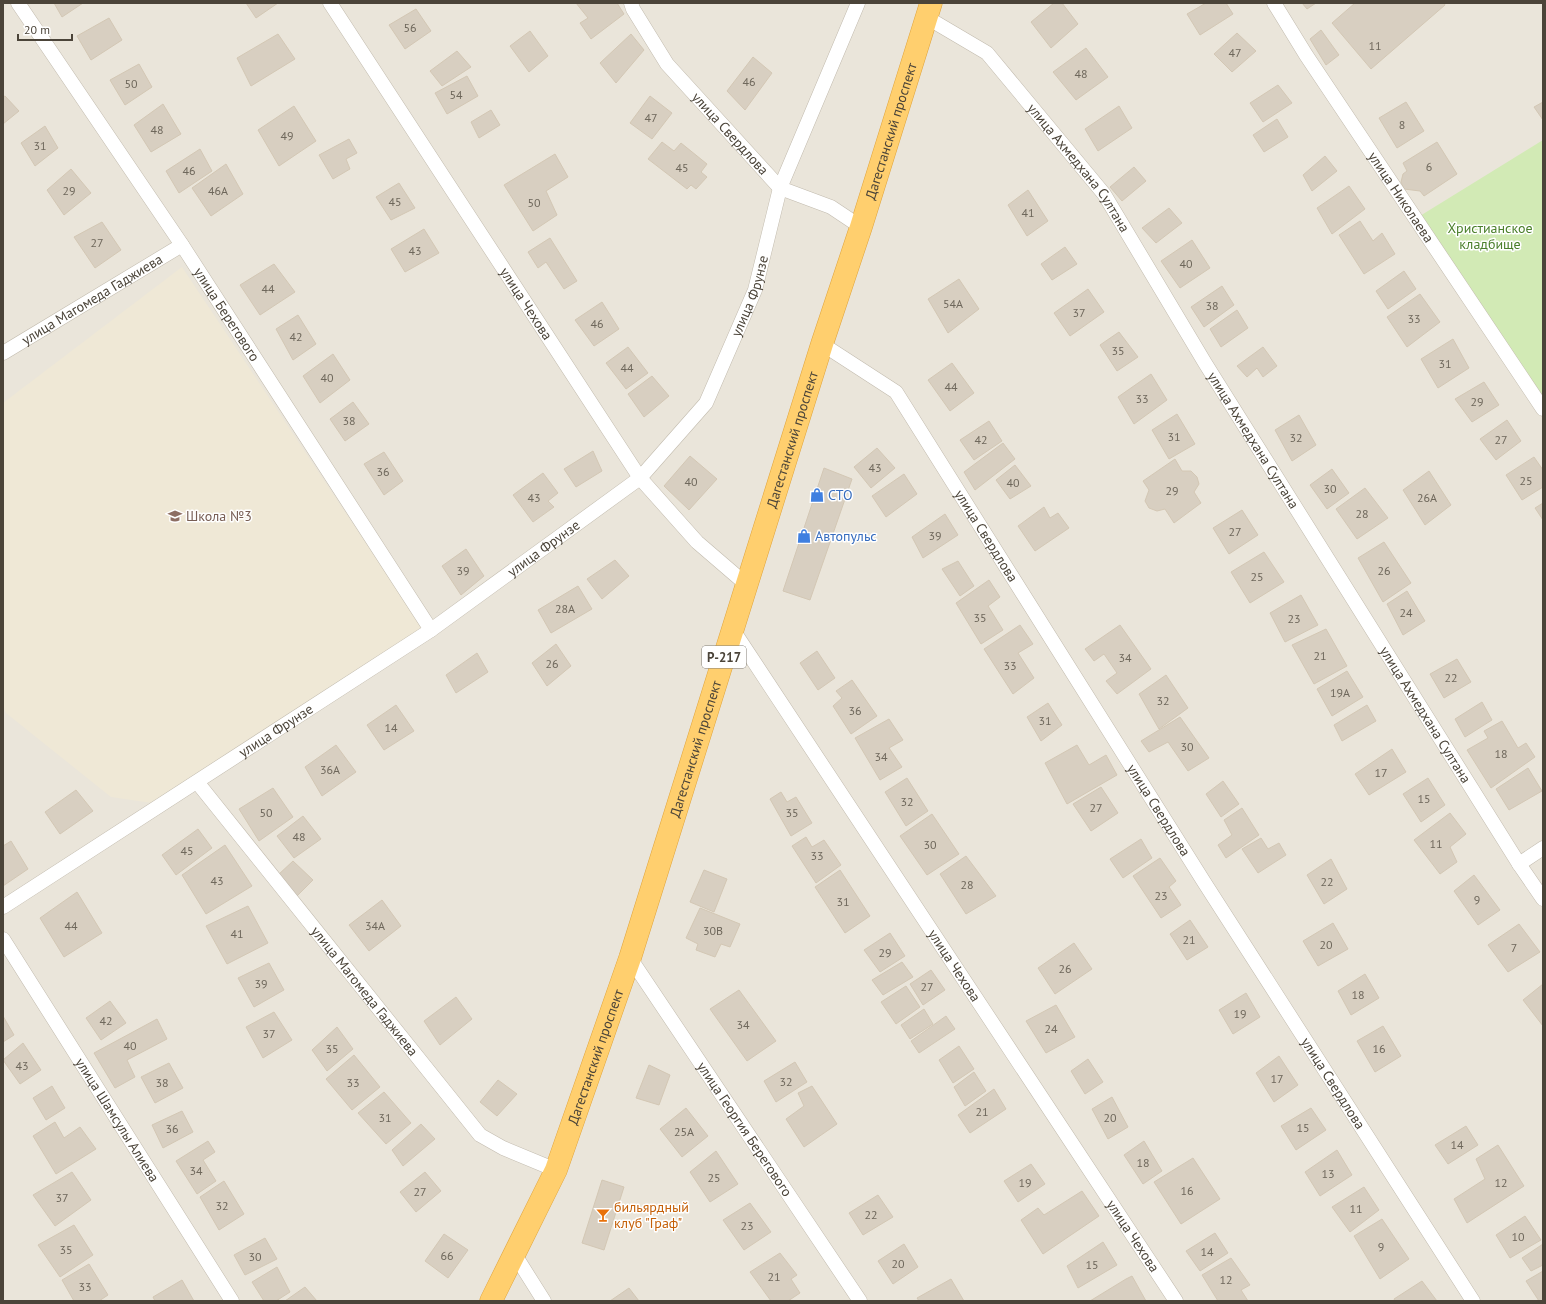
<svg xmlns="http://www.w3.org/2000/svg" width="1546" height="1304" viewBox="0 0 1546 1304" font-family="'PT Sans',sans-serif">
<style>
.residential{fill:#eae5da}
.education{fill:#efe8d6}
.green{fill:#d2eab5}
.building{fill:#d8cfc1;stroke:#d3c7b4}
.lines{fill:none;stroke-linecap:round;stroke-linejoin:round}
.street-casing{stroke:#c2bbae;stroke-width:15}
.highway-casing{stroke:#e0a43c;stroke-width:23}
.street{stroke:#fff;stroke-width:14}
.highway{stroke:#ffcf6e;stroke-width:22}
.labels{text-anchor:middle;stroke-width:3;stroke-linejoin:round;paint-order:stroke}
.number-label{font-size:12px;fill:#6e675b}
.shield{fill:#fff;stroke:#817c74;stroke-width:1}
.shield-label{font-size:13px;font-weight:bold;fill:#4b4439}
.street-label{font-size:14px;fill:#4b4439;stroke:#fff}
.park-label{font-size:14px;fill:#4a7f2a;stroke:#fff}
.shop-label{font-size:14px;fill:#366cbe;stroke:#fff;text-anchor:start}
.education-label{font-size:14px;fill:#785e54;stroke:#fff;text-anchor:start}
.food-label{font-size:14px;fill:#c56008;stroke:#fff;text-anchor:start}
</style>
<rect width="100%" height="100%" fill="#f6f3ec"/>
<path class="residential" d="M3 3H1543V1301H3Z"/>
<path class="education" d="M182 267 423 629 173 806 111 797 6 713 3 706V403Z"/>
<path class="green" d="M1543 140V409L1415 219Z"/>
<path class="building" d="M54 3H83L62 17Z
M246 3H278L256 18Z
M576 3H617L624 14 591 39 580 23 588 18Z
M1054 3H1062L1078 24 1051 48 1031 22Z
M1206 3H1226L1233 14 1200 35 1187 14Z
M1302 3H1316L1307 9Z
M1355 3H1444L1445 5 1371 69 1332 23Z
M416 9 431 31 405 49 389 25Z
M109 18 122 40 91 60 77 36Z
M1321 30 1339 55 1326 65 1310 39Z
M530 31 548 56 529 72 510 46Z
M1237 33 1256 51 1232 72 1214 54Z
M278 34 295 59 251 86 237 58Z
M631 34 644 50 616 83 600 63Z
M1086 48 1108 77 1076 100 1053 72Z
M457 51 471 67 442 86 430 71Z
M753 57 772 73 745 110 727 91Z
M139 64 152 87 125 105 110 80Z
M467 76 478 96 447 114 435 93Z
M1278 85 1292 103 1263 122 1250 103Z
M5 96 19 111 3 124V97Z
M650 96 672 113 652 139 630 123Z
M1406 102 1424 131 1397 148 1379 118Z
M1543 102V120L1534 107Z
M163 104 181 134 151 152 134 125Z
M294 106 316 141 279 166 258 130Z
M1119 106 1132 128 1098 151 1085 129Z
M491 110 500 125 479 138 471 122Z
M1277 119 1288 137 1264 152 1253 135Z
M45 126 58 148 35 166 21 143Z
M349 139 357 153 346 159 350 169 333 179 319 155Z
M662 142 674 151 681 143 707 164 701 172 707 177 696 189 691 185 687 189 648 159Z
M1437 142 1457 174 1424 196 1420 191 1404 189 1401 182 1403 174 1407 171 1403 163Z
M200 149 212 171 179 193 166 171Z
M555 154 568 177 546 191 557 215 533 231 504 185Z
M1325 156 1337 171 1312 191 1303 175Z
M226 164 243 194 211 216 192 188Z
M1134 167 1146 181 1122 201 1110 187Z
M71 169 91 193 64 215 47 190Z
M399 183 415 208 391 220 376 197Z
M1349 186 1365 209 1332 234 1317 208Z
M1028 190 1048 221 1027 236 1008 205Z
M1169 208 1182 223 1156 243 1142 228Z
M1360 221 1373 241 1382 233 1395 254 1364 274 1339 235Z
M102 222 121 250 95 268 74 237Z
M424 229 439 253 405 272 391 249Z
M550 238 577 281 564 289 546 262 538 268 528 252Z
M1192 240 1210 268 1180 288 1161 261Z
M1065 247 1077 264 1052 280 1041 264Z
M274 264 295 292 260 315 240 285Z
M1404 271 1416 289 1388 309 1376 291Z
M959 279 979 309 948 333 928 299Z
M1222 286 1234 305 1204 327 1191 307Z
M1088 289 1104 312 1070 336 1054 313Z
M1420 294 1440 322 1407 347 1387 317Z
M602 302 619 329 594 346 575 320Z
M1237 310 1248 328 1221 347 1210 329Z
M298 315 316 344 293 360 276 329Z
M1119 332 1138 357 1117 371 1100 345Z
M1453 339 1469 368 1438 388 1421 359Z
M628 347 648 373 626 389 606 363Z
M1263 347 1277 366 1263 377 1257 368 1247 377 1237 366Z
M333 354 350 380 320 403 303 376Z
M952 363 974 393 950 411 928 380Z
M1151 374 1167 400 1134 424 1118 397Z
M652 376 669 396 644 417 628 394Z
M1484 382 1499 405 1472 422 1455 399Z
M353 402 369 424 345 441 330 419Z
M1177 414 1195 444 1169 459 1152 430Z
M1299 415 1316 445 1292 461 1275 430Z
M1507 420 1521 441 1496 460 1480 439Z
M989 421 1002 441 974 460 960 440Z
M1003 443 1015 459 975 490 964 472Z
M877 448 895 468 871 488 854 467Z
M593 451 602 471 576 487 564 469Z
M384 452 403 481 384 495 364 464Z
M690 456 717 479 689 510 664 486Z
M1534 457 1543 470V487L1522 500 1506 475Z
M1175 459 1182 471H1191L1197 477 1199 484 1194 492 1201 503 1174 523 1165 509 1157 511 1149 508 1145 501 1149 490 1143 481Z
M1015 465 1031 486 1010 499 996 480Z
M824 468 852 479 810 600 783 591Z
M1332 469 1349 493 1327 509 1310 485Z
M1429 471 1451 505 1425 525 1403 490Z
M543 473 558 493 548 501 554 507 533 522 513 495Z
M904 474 917 494 886 517 872 496Z
M1365 488 1388 518 1357 539 1336 509Z
M1543 503V520L1535 508Z
M1044 507 1050 518 1058 513 1069 528 1035 551 1018 526Z
M1242 510 1258 535 1229 554 1213 528Z
M945 514 958 535 923 558 912 537Z
M1384 542 1411 583 1383 602 1358 558Z
M466 549 484 576 461 595 442 566Z
M1264 552 1284 582 1250 603 1231 572Z
M615 560 629 576 602 599 587 579Z
M958 561 974 586 960 596 942 569Z
M989 580 1000 597 988 606 1003 630 981 644 956 603Z
M578 586 592 609 551 633 538 610Z
M1407 591 1425 621 1403 635 1387 604Z
M1301 595 1318 625 1285 642 1270 613Z
M1020 625 1033 644 1018 653 1034 678 1013 694 984 649Z
M1120 625 1151 669 1117 694 1106 681 1117 673 1104 654 1094 661 1085 649Z
M1326 629 1347 666 1314 684 1292 645Z
M556 644 571 666 547 686 532 663Z
M817 651 835 678 818 690 800 663Z
M477 653 488 672 456 693 446 675Z
M1457 659 1471 682 1444 698 1430 674Z
M1347 671 1363 697 1332 716 1317 689Z
M1166 675 1188 708 1159 729 1139 694Z
M852 680 877 716 851 734 833 706 842 698 836 691Z
M1482 702 1492 720 1465 737 1455 719Z
M1048 703 1062 725 1041 741 1027 717Z
M396 705 414 731 384 750 367 725Z
M1367 705 1376 721 1342 741 1334 725Z
M1180 717 1209 758 1188 771 1168 742 1149 752 1141 741Z
M889 719 903 740 889 748 902 767 880 780 855 738Z
M1502 721 1518 748 1526 743 1535 757 1491 788 1467 750 1488 738 1484 731Z
M336 745 356 772 322 796 305 767Z
M1077 745 1089 765 1106 755 1117 775 1067 804 1045 763Z
M1392 749 1406 772 1369 795 1355 774Z
M1528 768 1542 791 1509 810 1496 789Z
M907 778 928 811 906 826 885 792Z
M1428 778 1445 805 1421 822 1403 794Z
M1223 781 1239 804 1221 817 1206 794Z
M1101 787 1118 813 1091 831 1073 804Z
M273 788 293 817 259 841 239 809Z
M76 790 93 811 60 834 45 812Z
M781 792 787 802 796 797 812 823 791 836 770 799Z
M1242 808 1259 835 1226 858 1218 845 1232 835 1224 820Z
M1450 813 1466 834 1450 847 1457 862 1440 874 1414 840Z
M932 814 959 854 927 875 900 836Z
M303 816 321 839 294 858 277 836Z
M198 829 212 848 176 875 162 855Z
M806 837 812 847 824 840 841 865 816 883 792 846Z
M1261 838 1268 849 1279 843 1286 855 1258 873 1242 849Z
M1141 839 1152 858 1123 878 1110 859Z
M11 841 28 869 3 886V846Z
M225 845 252 886 206 914 182 875Z
M966 856 996 896 966 914 940 874Z
M1160 858 1176 881 1169 887 1181 905 1161 918 1133 876Z
M1331 859 1347 889 1324 904 1307 875Z
M293 861 313 880 297 896 278 875Z
M704 870 727 879 714 912 690 902Z
M840 870 870 916 845 933 815 887Z
M1474 875 1500 910 1478 925 1454 891Z
M77 892 102 933 64 957 40 918Z
M382 900 401 926 369 951 349 925Z
M248 906 268 943 227 964 206 926Z
M700 908 740 924 730 947 721 944 715 957 696 950 698 944 686 938Z
M1190 920 1208 947 1187 960 1170 934Z
M1333 923 1348 949 1318 966 1303 941Z
M1519 924 1540 952 1508 972 1488 945Z
M890 933 905 956 880 972 864 950Z
M1074 943 1092 969 1055 994 1038 968Z
M902 962 913 977 883 995 872 980Z
M269 963 284 990 254 1007 238 978Z
M931 970 945 990 923 1005 910 984Z
M1365 974 1379 998 1351 1015 1338 991Z
M1543 984V1026L1523 1000Z
M906 986 920 1007 896 1024 881 1002Z
M739 990 776 1041 747 1061 710 1009Z
M1246 993 1260 1017 1233 1034 1219 1010Z
M456 997 472 1019 440 1045 424 1021Z
M110 1001 126 1023 101 1040 86 1018Z
M1056 1005 1075 1037 1046 1053 1026 1021Z
M924 1009 933 1024 910 1039 901 1025Z
M274 1012 292 1040 263 1058 246 1027Z
M3 1016 14 1035 3 1042Z
M946 1016 955 1029 919 1053 911 1041Z
M157 1019 167 1039 127 1060 135 1077 115 1088 94 1053Z
M1383 1026 1401 1056 1375 1072 1357 1041Z
M337 1027 353 1049 327 1071 312 1050Z
M23 1043 41 1070 20 1084 3 1060Z
M959 1046 974 1069 953 1083 939 1060Z
M354 1055 380 1087 352 1110 326 1079Z
M1279 1056 1298 1085 1274 1102 1256 1073Z
M1088 1059 1103 1082 1085 1094 1071 1071Z
M795 1062 807 1082 776 1102 764 1081Z
M169 1063 183 1088 155 1103 141 1077Z
M649 1065 670 1075 659 1105 636 1098Z
M974 1072 986 1091 965 1106 954 1087Z
M498 1080 517 1094 497 1116 480 1102Z
M52 1086 65 1108 46 1120 33 1098Z
M812 1086 837 1124 804 1147 786 1119 804 1106 798 1093Z
M994 1089 1006 1109 970 1133 958 1115Z
M384 1092 411 1123 386 1144 358 1113Z
M1112 1097 1128 1127 1108 1139 1092 1109Z
M686 1108 708 1136 682 1157 660 1129Z
M1311 1108 1326 1130 1296 1150 1281 1126Z
M182 1111 193 1132 163 1148 152 1125Z
M55 1122 64 1138 80 1127 96 1149 56 1174 33 1136Z
M421 1124 435 1139 403 1166 392 1150Z
M1466 1126 1478 1145 1448 1164 1435 1145Z
M208 1141 215 1152 203 1160 216 1181 197 1194 176 1161Z
M1144 1141 1162 1171 1143 1184 1124 1155Z
M1498 1145 1524 1186 1467 1223 1454 1199 1485 1179 1476 1159Z
M1337 1150 1352 1175 1320 1196 1305 1172Z
M716 1151 738 1184 710 1202 690 1172Z
M1193 1158 1220 1199 1181 1224 1154 1182Z
M1031 1164 1045 1184 1018 1202 1004 1181Z
M72 1172 91 1200 55 1226 33 1195Z
M425 1172 441 1191 416 1212 400 1192Z
M602 1180 624 1187 604 1250 582 1243Z
M224 1181 244 1214 219 1230 200 1197Z
M1364 1187 1379 1210 1350 1232 1332 1207Z
M1082 1191 1099 1216 1043 1254 1021 1220 1038 1208 1044 1215Z
M878 1195 893 1217 863 1235 849 1213Z
M750 1203 771 1232 744 1250 723 1220Z
M1525 1216 1541 1240 1510 1258 1496 1235Z
M1382 1219 1409 1259 1380 1279 1354 1236Z
M74 1225 93 1255 60 1277 38 1245Z
M1215 1233 1228 1253 1200 1271 1186 1251Z
M444 1234 468 1250 448 1278 425 1261Z
M265 1238 277 1259 245 1275 234 1255Z
M1103 1242 1117 1265 1078 1288 1067 1266Z
M904 1244 918 1267 893 1284 878 1261Z
M1543 1244V1265L1531 1271 1522 1258Z
M780 1253 797 1275 791 1279 800 1293 788 1301H771L750 1272Z
M1231 1258 1250 1285 1241 1290 1248 1301H1218L1202 1275Z
M89 1264 108 1295 99 1301H74L62 1280Z
M277 1267 290 1292 276 1301H264L252 1282Z
M1543 1271V1301H1539L1526 1281Z
M1132 1276 1146 1301H1090L1126 1279Z
M951 1279 964 1301H919L917 1298Z
M182 1280 194 1301H155L153 1297Z
M1422 1281 1437 1301H1395L1394 1299Z
M305 1287 317 1301H285Z
M629 1288 639 1301H610Z"/>
<g class="lines">
<defs>
<g id="street">
<path id="s1" d="M18 3 182 245 431 630"/>
<path id="s2" d="M330 3 640 478 697 542 747 585"/>
<path id="s3" d="M631 3 633 9 667 64 780 188 831 207 861 227"/>
<path id="s4" d="M1274 3 1306 55 1543 409"/>
<path id="s5" d="M926 17 987 53 1104 194 1205 363 1519 864 1543 899"/>
<path id="s6" d="M822 344 896 392 1204 882 1473 1301"/>
<path id="s7" d="M3 353 182 245"/>
<path id="s8" d="M733 630 1176 1301"/>
<path id="s9" d="M197 782 480 1135 503 1148 556 1170"/>
<path d="M1519 864 1543 848"/>
<path id="s10" d="M3 907 431 630 640 478 706 403 755 290 780 188 858 3"/>
<path id="s11" d="M3 939 232 1301"/>
<path id="s12" d="M630 958 860 1301"/>
<path d="M515 1255 544 1301"/>
</g>
<g id="highway">
<path id="s13" d="M491 1301 556 1170 630 958 822 344 861 227 931 3"/>
</g>
</defs>
<use href="#street" class="street-casing"/>
<use href="#highway" class="highway-casing"/>
<use href="#street" class="street"/>
<use href="#highway" class="highway"/>
</g>
<defs>
<symbol id="shop-bare" viewBox="-9 -9 18 18"><path d="M-5-2.5h2.3a2.7 3.5 0 0 1 5.4 0H5L5.5 6h-11ZM-1.5-2.5h3a1.5 2.3 0 0 0-3 0Z" fill="#3f7fe0" stroke="#fff" stroke-width="2.5" paint-order="stroke"/></symbol>
<symbol id="school-bare" viewBox="-9 -9 18 18"><path d="M0-5L7-2L0 1L-7-2ZM-4 1L0 2.5L4 1V4Q0 6-4 4Z" fill="#8d6e63" stroke="#fff" stroke-width="2.5" paint-order="stroke"/></symbol>
<symbol id="bar-bare" viewBox="-9 -9 18 18"><path d="M-6-5H6L.8 .8V4.5H3.5V6h-7V4.5H-.8V.8Z" fill="#e8710a" stroke="#fff" stroke-width="2.5" paint-order="stroke"/></symbol>
</defs>
<g fill-rule="evenodd">
<use href="#shop-bare" x="807" y="485" width="20" height="20"/>
<use href="#school-bare" x="165" y="506" width="20" height="20"/>
<use href="#shop-bare" x="794" y="526" width="20" height="20"/>
<use href="#bar-bare" x="593" y="1205" width="20" height="20"/>
</g>
<g class="labels">
<g class="number-label">
<text x="410" y="32">56</text>
<text x="1375" y="50">11</text>
<text x="1235" y="57">47</text>
<text x="1081" y="78">48</text>
<text x="749" y="86">46</text>
<text x="131" y="88">50</text>
<text x="456" y="99">54</text>
<text x="651" y="122">47</text>
<text x="1402" y="129">8</text>
<text x="157" y="134">48</text>
<text x="287" y="140">49</text>
<text x="40" y="150">31</text>
<text x="1429" y="171">6</text>
<text x="682" y="172">45</text>
<text x="189" y="175">46</text>
<text x="69" y="195">29</text>
<text x="218" y="195">46А</text>
<text x="395" y="206">45</text>
<text x="534" y="207">50</text>
<text x="1028" y="217">41</text>
<text x="97" y="247">27</text>
<text x="415" y="255">43</text>
<text x="1186" y="268">40</text>
<text x="268" y="293">44</text>
<text x="953" y="308">54А</text>
<text x="1212" y="310">38</text>
<text x="1079" y="317">37</text>
<text x="1414" y="323">33</text>
<text x="597" y="328">46</text>
<text x="296" y="341">42</text>
<text x="1118" y="355">35</text>
<text x="1445" y="368">31</text>
<text x="627" y="372">44</text>
<text x="327" y="382">40</text>
<text x="951" y="391">44</text>
<text x="1142" y="403">33</text>
<text x="1477" y="406">29</text>
<text x="349" y="425">38</text>
<text x="1174" y="441">31</text>
<text x="1296" y="442">32</text>
<text x="981" y="444">42</text>
<text x="1501" y="444">27</text>
<text x="875" y="472">43</text>
<text x="383" y="476">36</text>
<text x="1526" y="485">25</text>
<text x="691" y="486">40</text>
<text x="1013" y="487">40</text>
<text x="1330" y="493">30</text>
<text x="1172" y="495">29</text>
<text x="534" y="502">43</text>
<text x="1427" y="502">26А</text>
<text x="1362" y="518">28</text>
<text x="1235" y="536">27</text>
<text x="935" y="540">39</text>
<text x="463" y="575">39</text>
<text x="1384" y="575">26</text>
<text x="1257" y="581">25</text>
<text x="565" y="613">28А</text>
<text x="1406" y="617">24</text>
<text x="980" y="622">35</text>
<text x="1294" y="623">23</text>
<text x="1320" y="660">21</text>
<text x="1125" y="662">34</text>
<text x="552" y="668">26</text>
<text x="1010" y="670">33</text>
<text x="1451" y="682">22</text>
<text x="1340" y="697">19А</text>
<text x="1163" y="705">32</text>
<text x="855" y="715">36</text>
<text x="1045" y="725">31</text>
<text x="391" y="732">14</text>
<text x="1187" y="751">30</text>
<text x="1501" y="758">18</text>
<text x="881" y="761">34</text>
<text x="330" y="774">36А</text>
<text x="1381" y="777">17</text>
<text x="1424" y="803">15</text>
<text x="907" y="806">32</text>
<text x="1096" y="812">27</text>
<text x="266" y="817">50</text>
<text x="792" y="817">35</text>
<text x="299" y="841">48</text>
<text x="1436" y="848">11</text>
<text x="930" y="849">30</text>
<text x="187" y="855">45</text>
<text x="817" y="860">33</text>
<text x="217" y="885">43</text>
<text x="1327" y="886">22</text>
<text x="967" y="889">28</text>
<text x="1161" y="900">23</text>
<text x="1477" y="904">9</text>
<text x="843" y="906">31</text>
<text x="71" y="930">44</text>
<text x="375" y="930">34А</text>
<text x="713" y="935">30В</text>
<text x="237" y="938">41</text>
<text x="1189" y="944">21</text>
<text x="1326" y="949">20</text>
<text x="1514" y="952">7</text>
<text x="885" y="957">29</text>
<text x="1065" y="973">26</text>
<text x="261" y="988">39</text>
<text x="927" y="991">27</text>
<text x="1358" y="999">18</text>
<text x="1240" y="1018">19</text>
<text x="106" y="1025">42</text>
<text x="743" y="1029">34</text>
<text x="1051" y="1033">24</text>
<text x="269" y="1038">37</text>
<text x="130" y="1050">40</text>
<text x="332" y="1053">35</text>
<text x="1379" y="1053">16</text>
<text x="22" y="1070">43</text>
<text x="1277" y="1083">17</text>
<text x="786" y="1086">32</text>
<text x="162" y="1087">38</text>
<text x="353" y="1087">33</text>
<text x="982" y="1116">21</text>
<text x="385" y="1122">31</text>
<text x="1110" y="1122">20</text>
<text x="1303" y="1132">15</text>
<text x="172" y="1133">36</text>
<text x="684" y="1136">25А</text>
<text x="1457" y="1149">14</text>
<text x="1143" y="1167">18</text>
<text x="196" y="1175">34</text>
<text x="1328" y="1178">13</text>
<text x="714" y="1182">25</text>
<text x="1025" y="1187">19</text>
<text x="1501" y="1187">12</text>
<text x="1187" y="1195">16</text>
<text x="420" y="1196">27</text>
<text x="62" y="1202">37</text>
<text x="222" y="1210">32</text>
<text x="1356" y="1213">11</text>
<text x="871" y="1219">22</text>
<text x="747" y="1230">23</text>
<text x="1518" y="1241">10</text>
<text x="1381" y="1251">9</text>
<text x="66" y="1254">35</text>
<text x="1207" y="1256">14</text>
<text x="447" y="1260">66</text>
<text x="255" y="1261">30</text>
<text x="898" y="1268">20</text>
<text x="1092" y="1269">15</text>
<text x="774" y="1281">21</text>
<text x="1226" y="1284">12</text>
<text x="85" y="1291">33</text>
</g>
<rect class="shield" x="702" y="646" width="44" height="22" rx="3"/>
<g class="shield-label">
<text x="724" y="662">Р-217</text>
</g>
<g class="street-label">
<text dy="5" stroke="none"><textPath href="#s13" startOffset="1238">Дагестанский проспект</textPath></text>
<text dy="5" stroke="none"><textPath href="#s3" startOffset="165">улица Свердлова</textPath></text>
<text dy="5" stroke="none"><textPath href="#s5" startOffset="218">улица Ахмедхана Султана</textPath></text>
<text dy="5" stroke="none"><textPath href="#s4" startOffset="232">улица Николаева</textPath></text>
<text dy="5" stroke="none"><textPath href="#s10" startOffset="984">улица Фрунзе</textPath></text>
<text dy="5" stroke="none"><textPath href="#s7" startOffset="104">улица Магомеда Гаджиева</textPath></text>
<text dy="5" stroke="none"><textPath href="#s2" startOffset="359">улица Чехова</textPath></text>
<text dy="5" stroke="none"><textPath href="#s1" startOffset="375">улица Берегового</textPath></text>
<text dy="5" stroke="none"><textPath href="#s13" startOffset="914">Дагестанский проспект</textPath></text>
<text dy="5" stroke="none"><textPath href="#s5" startOffset="542">улица Ахмедхана Султана</textPath></text>
<text dy="5" stroke="none"><textPath href="#s6" startOffset="258">улица Свердлова</textPath></text>
<text dy="5" stroke="none"><textPath href="#s10" startOffset="649">улица Фрунзе</textPath></text>
<text dy="5" stroke="none"><textPath href="#s5" startOffset="866">улица Ахмедхана Султана</textPath></text>
<text dy="5" stroke="none"><textPath href="#s10" startOffset="325">улица Фрунзе</textPath></text>
<text dy="5" stroke="none"><textPath href="#s13" startOffset="590">Дагестанский проспект</textPath></text>
<text dy="5" stroke="none"><textPath href="#s6" startOffset="582">улица Свердлова</textPath></text>
<text dy="5" stroke="none"><textPath href="#s8" startOffset="402">улица Чехова</textPath></text>
<text dy="5" stroke="none"><textPath href="#s9" startOffset="268">улица Магомеда Гаджиева</textPath></text>
<text dy="5" stroke="none"><textPath href="#s13" startOffset="266">Дагестанский проспект</textPath></text>
<text dy="5" stroke="none"><textPath href="#s6" startOffset="906">улица Свердлова</textPath></text>
<text dy="5" stroke="none"><textPath href="#s11" startOffset="214">улица Шамсулы Алиева</textPath></text>
<text dy="5" stroke="none"><textPath href="#s12" startOffset="206">улица Георгия Берегового</textPath></text>
<text dy="5" stroke="none"><textPath href="#s8" startOffset="726">улица Чехова</textPath></text>
</g>
<g class="park-label">
<text x="1490" y="233">Христианское<tspan x="1490" dy="16">кладбище</tspan></text>
</g>
<g class="shop-label">
<text x="828" y="500">СТО</text>
<text x="815" y="541">Автопульс</text>
</g>
<g class="education-label">
<text x="186" y="521">Школа №3</text>
</g>
<g class="food-label">
<text x="614" y="1212">бильярдный<tspan x="614" dy="16">клуб "Граф"</tspan></text>
</g>
</g>
<rect width="1546" height="1304" fill="none" stroke="#4b4439" stroke-width="8"/>
<path d="M18 34v6h54v-6" fill="none" stroke="#4b4439" stroke-width="2"/>
<text x="24" y="34" font-size="12" fill="#4b4439" stroke="#ffffff" stroke-width="3" paint-order="stroke">20 m</text>
</svg>
